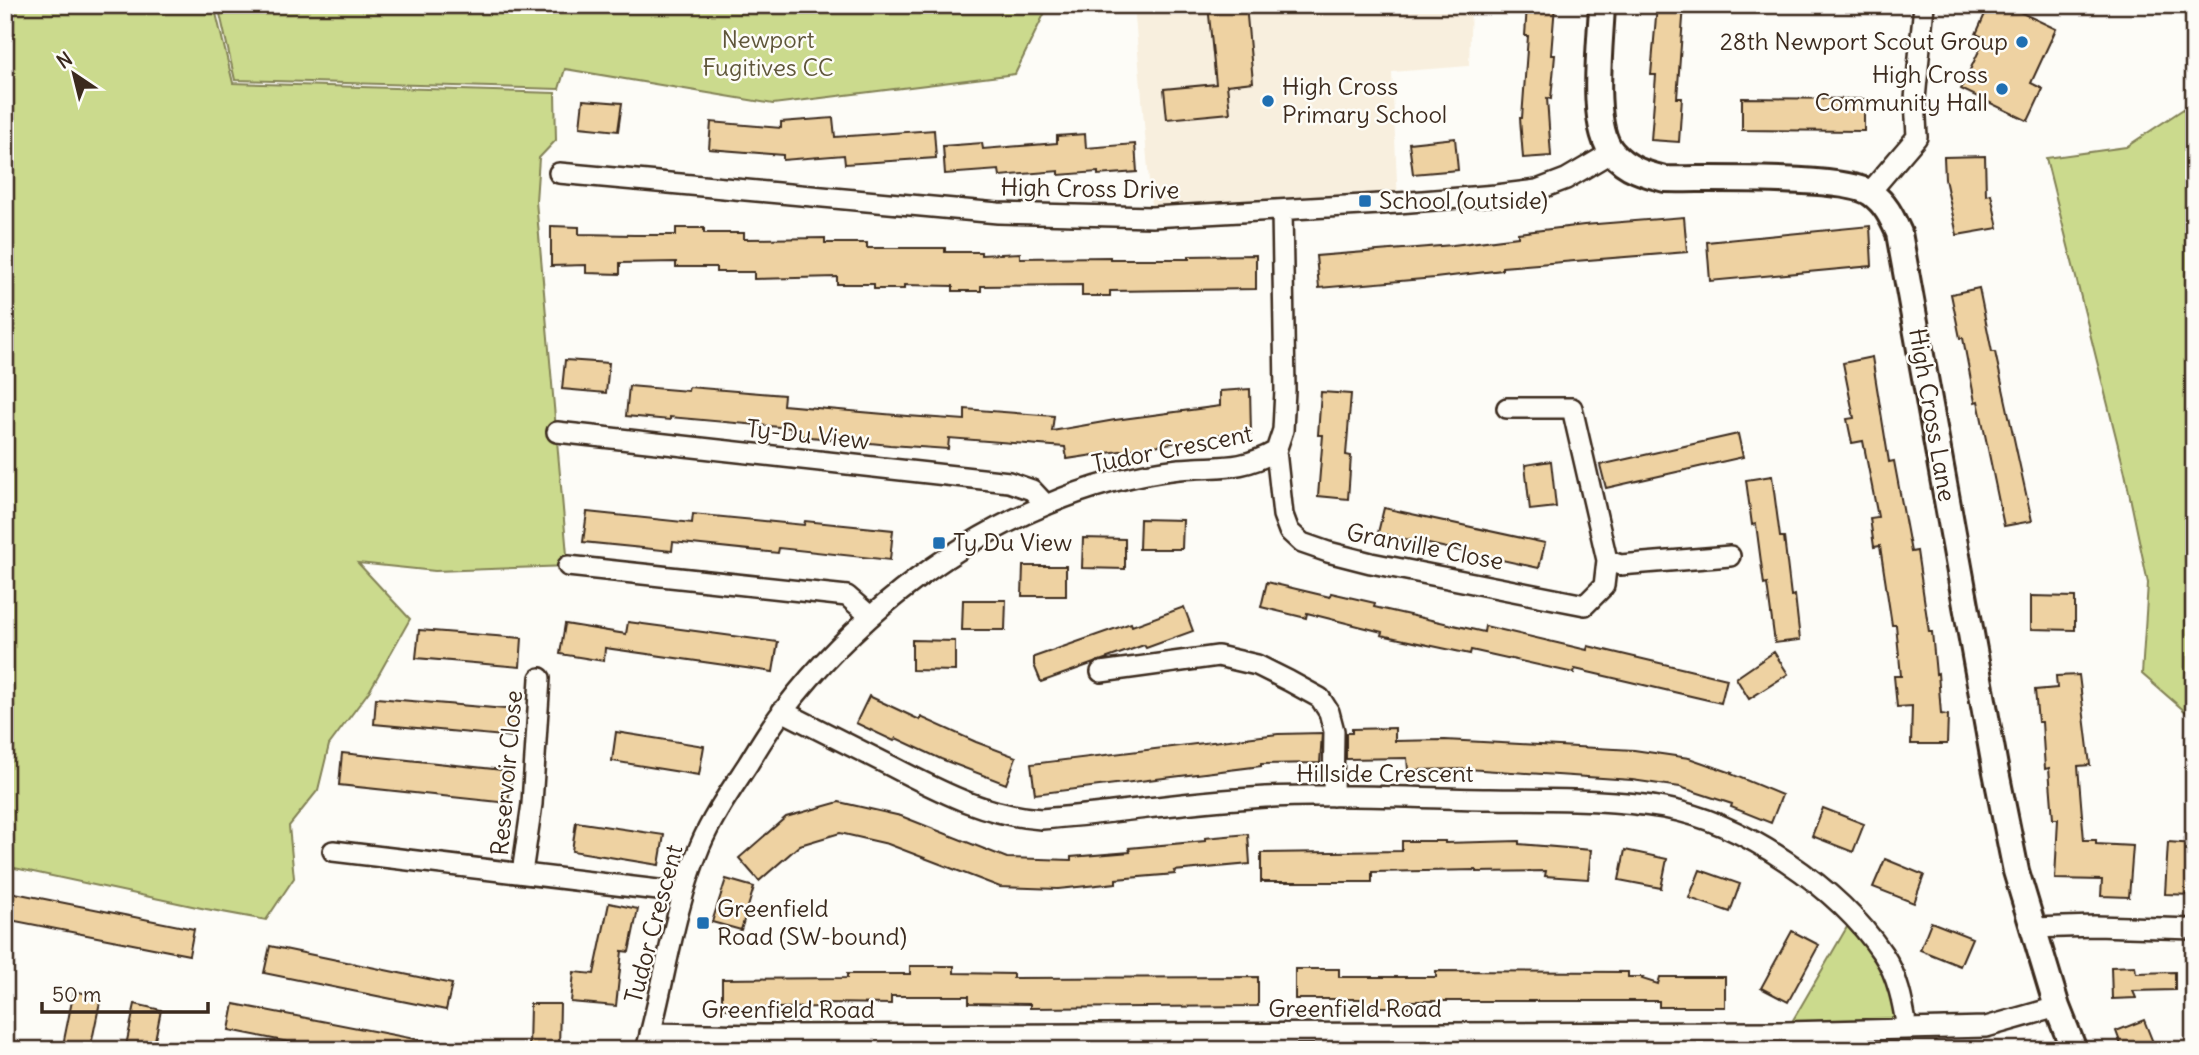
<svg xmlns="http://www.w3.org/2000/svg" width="2199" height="1055" viewBox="0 0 2199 1055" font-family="Delius,sans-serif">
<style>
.built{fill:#f8efde}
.green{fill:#cbda8d;stroke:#838256;stroke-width:2}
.building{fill:#eed2a2;stroke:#3b2a1e;stroke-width:2}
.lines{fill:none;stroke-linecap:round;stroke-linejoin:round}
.minor-casing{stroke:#3b2a1e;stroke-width:24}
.tertiary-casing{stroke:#3b2a1e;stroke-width:30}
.minor{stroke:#fdfcf7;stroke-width:19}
.tertiary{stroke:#fdfcf7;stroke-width:24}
.poi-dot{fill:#1f6fb2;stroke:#fdfcf7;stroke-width:2.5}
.labels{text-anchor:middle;stroke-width:5;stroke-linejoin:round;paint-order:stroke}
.park-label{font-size:24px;fill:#5f563a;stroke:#fdfcf7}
.poi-label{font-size:24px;fill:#3b2a1e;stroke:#fdfcf7;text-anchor:start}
.street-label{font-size:24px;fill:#3b2a1e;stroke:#fdfcf7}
</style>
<rect width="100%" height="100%" fill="#fdfcf7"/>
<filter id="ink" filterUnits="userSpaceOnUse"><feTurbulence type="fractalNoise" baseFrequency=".0143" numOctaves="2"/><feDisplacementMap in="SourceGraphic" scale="14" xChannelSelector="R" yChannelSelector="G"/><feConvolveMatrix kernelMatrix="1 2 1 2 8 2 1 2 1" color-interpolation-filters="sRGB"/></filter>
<g filter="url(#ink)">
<path class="built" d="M1134 5H1471L1469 66 1392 72 1398 203 1152 217Z"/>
<path class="green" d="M5 5H214L233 83 555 93 556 140 539 158 536 201 568 566 435 571 358 563 410 619 370 690 329 745 318 790 289 826 294 878 266 920 206 909 5 866Z
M218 5H1048V6L1015 74 773 104 565 69 559 89 235 80Z
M2194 102V719L2142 674 2148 583 2125 473 2046 158 2126 147Z
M1854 915 1885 956 1907 1029 1786 1032Z"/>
<path class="building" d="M1208 5H1246L1253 82 1227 85 1230 113 1167 119 1164 89 1216 84Z
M1527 5H1555L1551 55H1555L1551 99 1547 98 1551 156 1523 158 1520 118H1522L1528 36H1525Z
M1657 5H1684L1677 98H1682L1679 142 1651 140 1656 75H1651Z
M1989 5H2005L2056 29 2031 83 2043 89 2028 121 1961 89 1985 38 1976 34Z
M1742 98 1864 99V131L1742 130Z
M583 100 622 103 618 131 580 127Z
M833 118 835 137 934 130 936 158 845 164 844 155 783 160V155L709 149 711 122 781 128V122Z
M1085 134 1086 148 1135 144 1137 172 1098 175V172L1059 175V171L1000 176 999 170 945 174 943 146 982 143 983 149 1057 143V136Z
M1455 138 1458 170 1413 174 1409 143Z
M1985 156 1986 195 1991 194 1998 228 1957 235 1945 179 1944 157Z
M1684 217 1687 252 1502 267V270L1435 278 1319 288 1316 256 1453 245 1518 237V233L1584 225Z
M551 226 579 227V234L634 235H676V228H704V233H744V239L825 238V243H867V248H945V252H981V255L1020 253V258L1110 257V259H1189V256L1256 255V289L1110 291V296H1082V285L981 286V291H953V286L904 285V289H874V284H837V277L754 279V272H716V267H676V262L620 263V274L586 273V265L551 266Z
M1870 226 1872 266 1710 281 1707 242Z
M1979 288 1992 352H1995L2032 521 2004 526 1978 401 1975 402 1963 338H1960L1951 294Z
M1872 357 1889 462 1894 461 1911 552 1917 551 1929 632H1932L1936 674 1938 673 1941 714 1948 715 1947 744H1911L1912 706 1897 707 1894 676H1901L1896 625H1892L1880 546 1874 547 1870 518 1878 517 1863 441 1852 443 1847 419 1854 418 1843 363Z
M565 360 609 363 606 393 562 389Z
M629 386 688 391 689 387 784 395 783 405 907 416 965 420V409L1054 416 1052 431 1115 420 1220 406V391L1250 389 1251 433 1213 435V437L1067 459 1065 447 949 438 948 449 890 445 791 435V428L670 417V420L626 416Z
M1321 392 1351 394 1346 455 1351 456 1348 499 1318 496 1323 435H1318Z
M1738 434 1743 457 1606 488 1600 465Z
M1551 461 1556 507 1530 510 1525 465Z
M1772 476 1780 537H1784L1791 596 1795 595 1800 640 1775 643 1767 584 1764 585 1756 524 1752 525 1746 480Z
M1384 508 1545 543 1539 568 1378 533Z
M587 512 692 523 693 514 804 525 805 521 893 530 890 560 779 548 778 553 673 542 672 551 583 542Z
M1140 519 1183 520 1182 549H1139Z
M1083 538 1125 539V569L1082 568Z
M1023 566H1066V596H1022Z
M1267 582 1330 597 1331 593 1375 603 1374 607 1484 632 1485 626 1587 650 1588 646 1727 679 1721 703 1575 669 1574 673 1471 650 1470 654 1381 635 1382 632 1307 613 1306 618 1261 607Z
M2031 596 2075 597V630L2031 629Z
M963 600H1006L1005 630H962Z
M1184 607 1193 631 1146 648 1144 645 1041 682 1034 665V657L1131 623 1132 626Z
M628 622 778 642 773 672 605 648 604 661 560 654 565 624 626 634Z
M419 630 522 638 520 667 416 658Z
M912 640 955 641V671L912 670Z
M1774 652 1788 674 1749 699 1736 678Z
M2079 675 2090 765 2078 766 2084 840H2096V844L2133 846 2129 897 2101 896 2102 880 2055 879 2058 819H2053L2049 768 2045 769 2042 722H2038L2035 690 2057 688 2056 676Z
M869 696 920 720 921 717 976 742 1016 757 1006 784 941 759 896 738 894 741 856 723Z
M376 698 517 710 514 737 374 724Z
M1395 728V741L1445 740 1634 750 1689 758 1732 773 1731 774 1782 795 1771 823 1731 807 1732 804 1680 787 1632 780 1467 769 1408 770 1407 758 1346 759V733H1352V729Z
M616 732 704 746 699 775 612 761Z
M1322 733 1320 763 1261 764V766L1035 794 1031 764 1278 734Z
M342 753 512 771 508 803 339 785Z
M839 802 901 816 1007 858 1071 860V857L1130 852 1129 848 1205 841V838L1248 834 1250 864 1174 871 1175 874 1116 879V883L1058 889 1000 887 888 844 840 833 800 845 759 881 739 858 786 817Z
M1823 808 1864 824 1853 852 1812 836Z
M576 822 664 835 659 865 572 851Z
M1402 841H1445V843L1519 841V844L1591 850 1588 879 1545 876 1546 871 1476 872V870L1372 872V882H1261V853L1402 851Z
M2168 842 2194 844 2193 895 2165 894Z
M1625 850 1667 859 1661 888 1619 880Z
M1885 859 1924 875 1914 903 1873 887Z
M1700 870 1740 884 1730 912 1689 898Z
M726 879 754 887 741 930 712 922Z
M5 891 194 929 189 955 5 919Z
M609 903 638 909 629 952 622 951 616 1006 571 1002 574 972 594 974Z
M1931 922 1972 938 1960 966 1920 950Z
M1792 931 1819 945 1788 1002 1761 988Z
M270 946 452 984 446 1010 264 973Z
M910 966H954V973L1013 974V978L1258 977V1006L1030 1008V1004L969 1003V996H891V1004L826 1003V1007L722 1009V979L847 978V974H910Z
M2135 966 2136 973 2175 972V990L2133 991 2136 998 2112 999 2111 967Z
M1295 969H1339V977H1436V971L1628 972V977H1643L1642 979 1658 984 1660 977H1725V1007H1659V1001H1408V1007H1364V999H1295Z
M74 991 101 997 90 1050H62Z
M135 1004 161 1010 153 1050H125Z
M234 1004 425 1041 424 1050H328L229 1030Z
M530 1004H560L559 1049H529Z
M2144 1020 2156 1050H2123L2116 1031Z"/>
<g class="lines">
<defs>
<path id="minor" d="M559 173 998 213 1152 217 1398 203 1496 195 1537 190 1566 179 1612 152
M1870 192 1917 137 1915 99 1924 5
M557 432 1009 482 1032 490 1046 505
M1276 451 1283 515 1289 531 1302 543 1328 552 1371 563 1585 605 1604 586 1607 560 1572 408H1507
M1607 560 1620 565 1730 556
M568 566 847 596 870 616
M1101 672 1218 656 1257 665 1289 681 1320 698 1329 712 1334 731 1333 796
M782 711C818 729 853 747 889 765 940 791 983 815 1041 819 1111 814 1181 802 1251 798 1330 793 1410 798 1489 799 1547 800 1607 798 1664 808 1743 822 1839 888 1883 954 1898 976 1903 1004 1907 1029
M333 851 683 893
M522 873 532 804 540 678
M2033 928 2095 926 2194 929
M650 1033 762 1035 1786 1032 1986 1027 2057 1007
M646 1050C665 982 673 911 700 846 712 817 731 790 748 764 759 746 770 727 783 711 850 623 944 547 1046 505 1088 487 1134 474 1179 469 1219 465 1238 472 1276 451L1283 430 1285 390 1282 210"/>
<path id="tertiary" d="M1602 5C1601 40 1589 127 1613 153 1627 169 1645 174 1665 179 1703 180 1847 175 1872 194 1886 204 1892 218 1899 233L1995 767 2016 871 2057 1007 2074 1050"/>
</defs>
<use href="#minor" class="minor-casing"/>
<use href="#tertiary" class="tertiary-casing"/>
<use href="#minor" class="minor"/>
<use href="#tertiary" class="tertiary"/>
</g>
</g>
<g class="poi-dot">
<circle cx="2022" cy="42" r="7"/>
<circle cx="2002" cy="89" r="7"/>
<circle cx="1268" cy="101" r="7"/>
<rect x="1358" y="194" width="14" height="14" rx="3.5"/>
<rect x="932" y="536" width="14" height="14" rx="3.5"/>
<rect x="696" y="916" width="14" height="14" rx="3.5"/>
</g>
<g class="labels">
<g class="park-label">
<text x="768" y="48">Newport<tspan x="768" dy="28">Fugitives CC</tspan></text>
</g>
<g class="poi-label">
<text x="2008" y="50" text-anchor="end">28th Newport Scout Group</text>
<text x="1988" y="83" text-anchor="end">High Cross<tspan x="1988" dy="28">Community Hall</tspan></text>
<text x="1282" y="95">High Cross<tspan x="1282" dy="28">Primary School</tspan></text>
<text x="1379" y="209">School (outside)</text>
<text x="953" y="551">Ty Du View</text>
<text x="717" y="917">Greenfield<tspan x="717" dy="28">Road (SW-bound)</tspan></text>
</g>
<g class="street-label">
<text transform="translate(1090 189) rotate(1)" y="8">High Cross Drive</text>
<text transform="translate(1932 415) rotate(80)" y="8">High Cross Lane</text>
<text transform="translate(808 435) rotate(6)" y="8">Ty-Du View</text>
<text transform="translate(1172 449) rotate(-11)" y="8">Tudor Crescent</text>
<text transform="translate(1425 547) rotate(11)" y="8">Granville Close</text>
<text transform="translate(507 773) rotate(-85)" y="8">Reservoir Close</text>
<text x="1385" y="782">Hillside Crescent</text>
<text transform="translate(654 924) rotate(-75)" y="8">Tudor Crescent</text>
<text x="1355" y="1017">Greenfield Road</text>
<text x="788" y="1018">Greenfield Road</text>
</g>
</g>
<rect width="2199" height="1055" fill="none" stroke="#fdfcf7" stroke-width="28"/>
<rect x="14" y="14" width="2171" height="1027" fill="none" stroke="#3b2a1e" stroke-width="2.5" filter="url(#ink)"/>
<g transform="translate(74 74) rotate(325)" stroke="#fdfcf7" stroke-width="5" paint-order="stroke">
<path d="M0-5L12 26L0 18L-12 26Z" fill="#3b2a1e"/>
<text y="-10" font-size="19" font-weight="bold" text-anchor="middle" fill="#3b2a1e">N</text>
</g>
<path d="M42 1002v10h166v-10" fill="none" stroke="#3b2a1e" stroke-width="3.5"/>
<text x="52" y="1002" font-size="21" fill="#3b2a1e" stroke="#fdfcf7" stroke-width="5" paint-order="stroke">50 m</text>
</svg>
